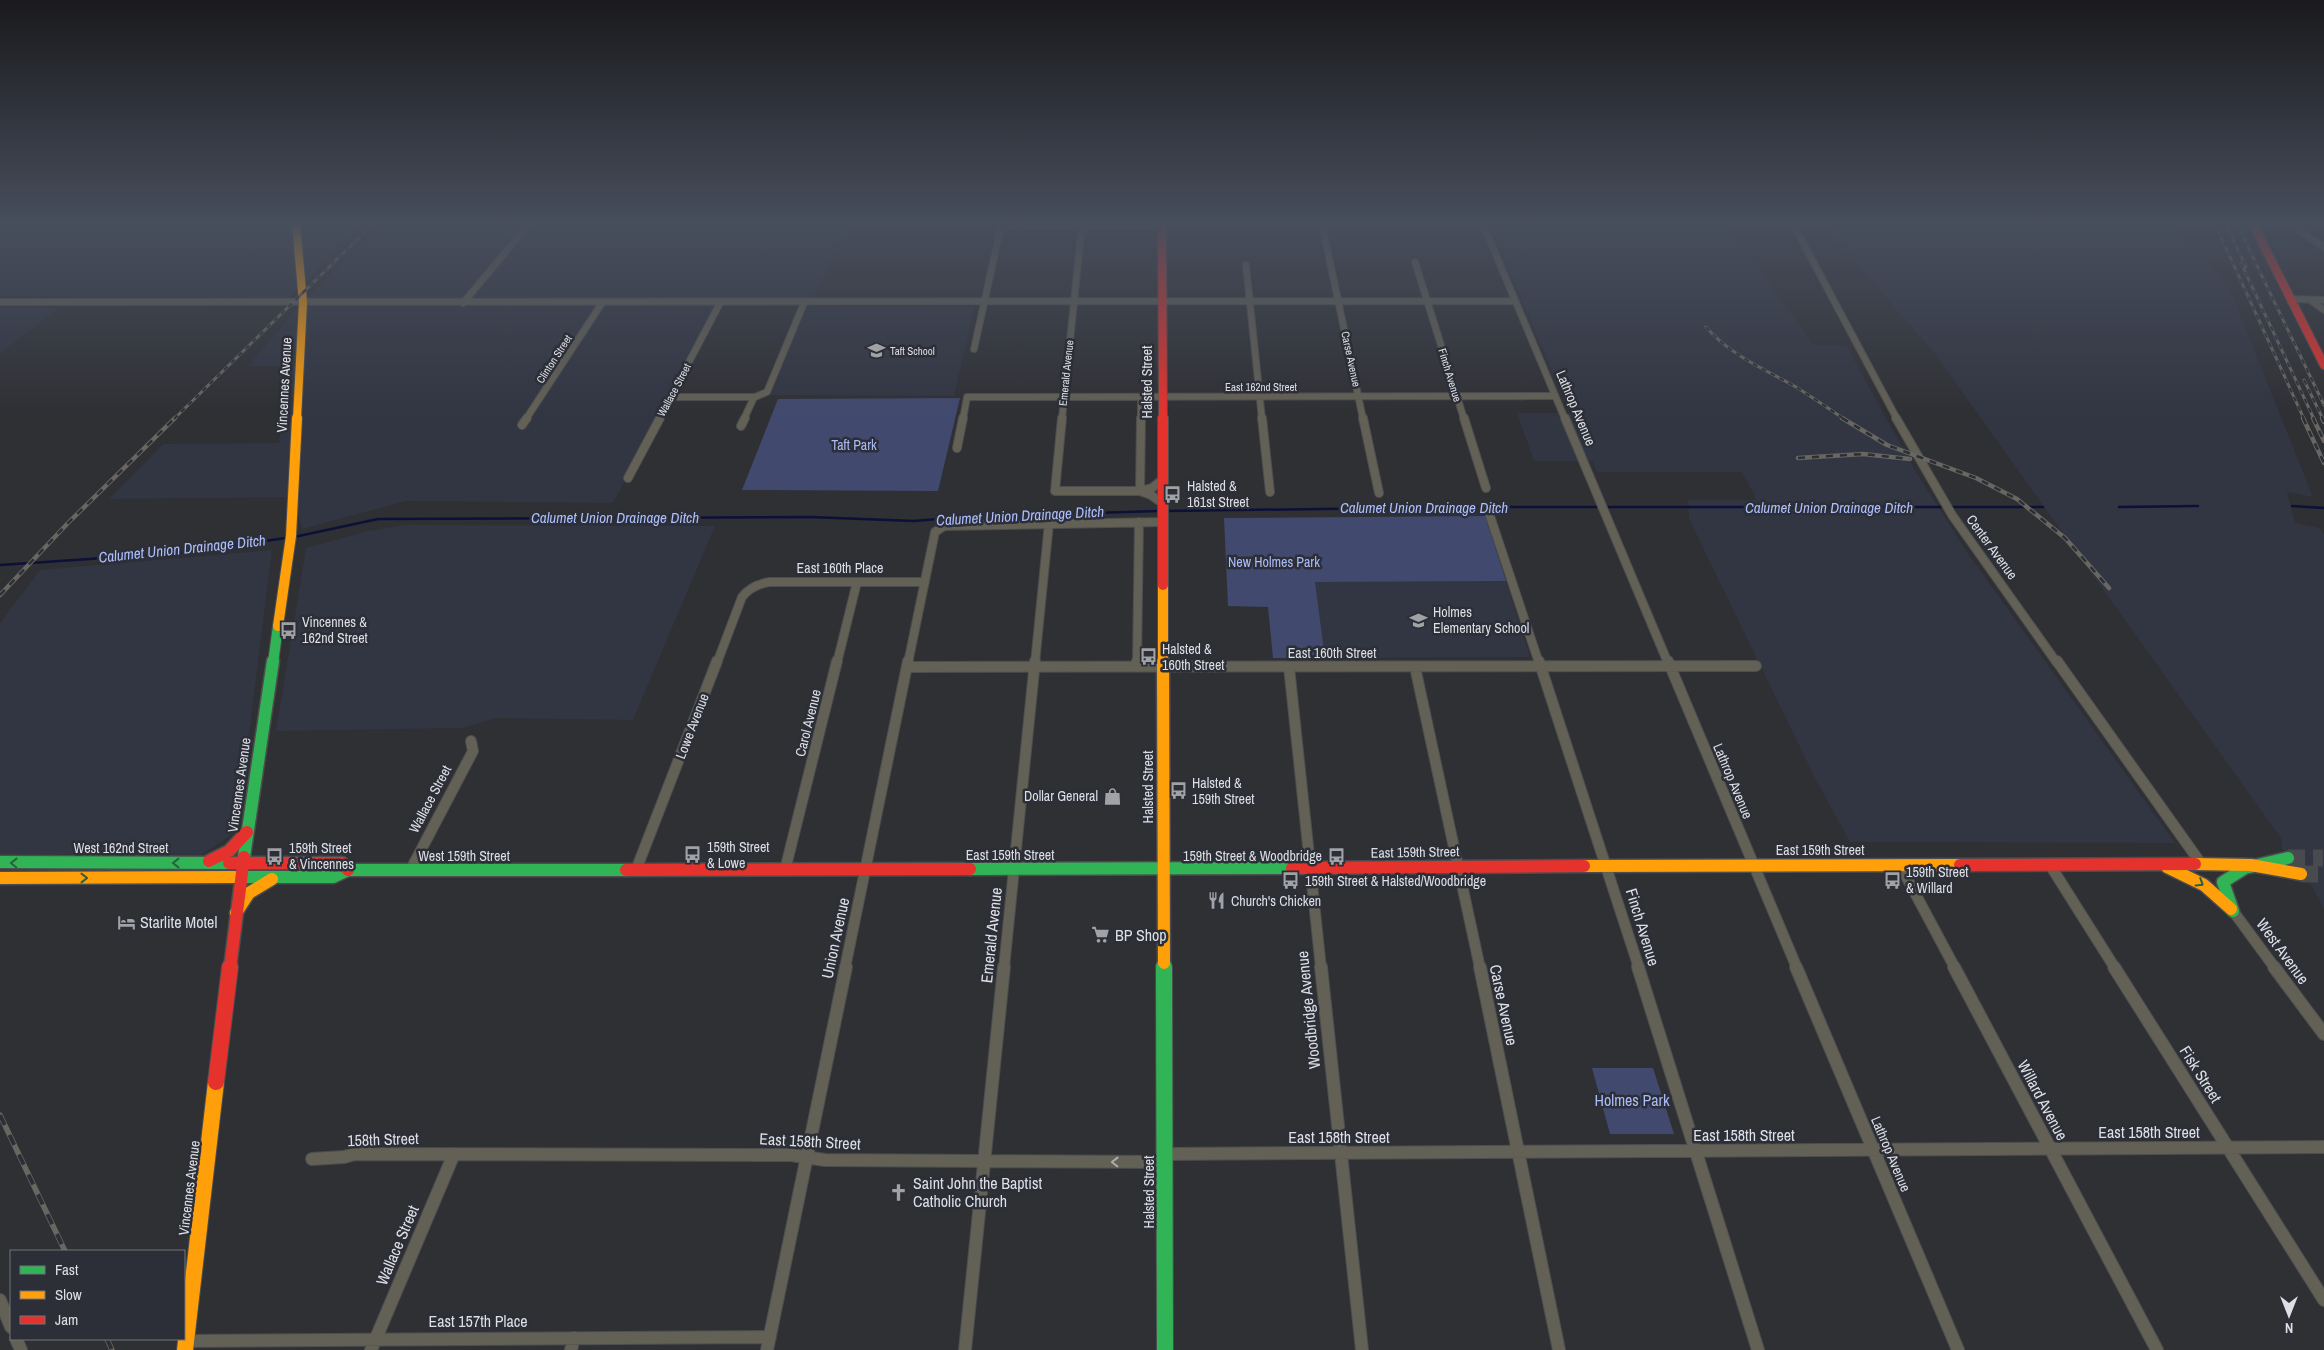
<svg xmlns="http://www.w3.org/2000/svg" width="2324" height="1350" viewBox="0 0 2324 1350" font-family="'Archivo Narrow',sans-serif">
<style>
.built{fill:#323542}
.green{fill:#414a6e}
.lines{fill:none;stroke-linecap:round;stroke-linejoin:round}
.stream{stroke:#0d1039;stroke-width:2.5}
.primary-tunnel{stroke:#494a4e;stroke-width:17;stroke-dasharray:17 8;stroke-linecap:butt}
.street-far3-casing{stroke:#4c4d4f;stroke-width:8}
.street-far2-casing{stroke:#4c4d4f;stroke-width:10}
.street-far1-casing{stroke:#4c4d4f;stroke-width:12}
.street-casing{stroke:#4c4d4f;stroke-width:14}
.fast-far2-casing{stroke:#4c4d4f;stroke-width:12}
.fast-far1-casing{stroke:#4c4d4f;stroke-width:15}
.fast-casing{stroke:#4c4d4f;stroke-width:18}
.slow-far3-casing{stroke:#4c4d4f;stroke-width:10}
.slow-far2-casing{stroke:#4c4d4f;stroke-width:12}
.slow-far1-casing{stroke:#4c4d4f;stroke-width:15}
.slow-casing{stroke:#4c4d4f;stroke-width:18}
.jam-far3-casing{stroke:#4c4d4f;stroke-width:10}
.jam-far2-casing{stroke:#4c4d4f;stroke-width:12}
.jam-far1-casing{stroke:#4c4d4f;stroke-width:15}
.jam-casing{stroke:#4c4d4f;stroke-width:18}
.street-far3{stroke:#636055;stroke-width:6}
.street-far2{stroke:#636055;stroke-width:8}
.street-far1{stroke:#636055;stroke-width:10}
.street{stroke:#636055;stroke-width:12}
.fast-far2{stroke:#30b455;stroke-width:10}
.fast-far1{stroke:#30b455;stroke-width:12}
.fast{stroke:#30b455;stroke-width:16}
.slow-far3{stroke:#ff9f0a;stroke-width:8}
.slow-far2{stroke:#ff9f0a;stroke-width:10}
.slow-far1{stroke:#ff9f0a;stroke-width:12}
.slow{stroke:#ff9f0a;stroke-width:16}
.jam-far3{stroke:#e5322d;stroke-width:8}
.jam-far2{stroke:#e5322d;stroke-width:10}
.jam-far1{stroke:#e5322d;stroke-width:12}
.jam{stroke:#e5322d;stroke-width:16}
.rail-far2-casing{stroke:#686660;stroke-width:3}
.rail-far1-casing{stroke:#686660;stroke-width:4.5}
.rail-casing{stroke:#686660;stroke-width:5.5}
.rail-far2{stroke:#2c2f37;stroke-width:2;stroke-dasharray:5;stroke-linecap:butt}
.rail-far1{stroke:#2c2f37;stroke-width:2.5;stroke-dasharray:7;stroke-linecap:butt}
.rail{stroke:#2c2f37;stroke-width:4;stroke-dasharray:11;stroke-linecap:butt}
.oneway{stroke:#2d5e42}
.oneway2{stroke:#acacab}
.labels{text-anchor:middle;stroke-width:5;stroke-linejoin:round;paint-order:stroke}
.far-poi-label{font-size:11px;fill:#dddfe4;stroke:#2c2f37;text-anchor:start}
.far-street-label{font-size:11px;fill:#dddfe4;stroke:#2c2f37}
.street-label{font-size:14px;fill:#dddfe4;stroke:#2c2f37}
.park-label{font-size:14px;fill:#aabbf9;stroke:#2c2f37}
.poi-label{font-size:14px;fill:#dddfe4;stroke:#2c2f37;text-anchor:start}
.water-label{font-size:15px;font-style:italic;fill:#aebffe;stroke:#2c2f37}
.near-poi-label{font-size:16px;fill:#dddfe4;stroke:#2c2f37;text-anchor:start}
.near-street-label{font-size:16px;fill:#dddfe4;stroke:#2c2f37}
.near-park-label{font-size:16px;fill:#aabbf9;stroke:#2c2f37}
</style>
<rect width="100%" height="100%" fill="#2f3034"/>
<path class="built" d="M0 224H364L289 298 0 296Z
M384 224H522L502 249 527 224H858L855 231 844 238 837 247 814 296 804 303H719L613 503 406 501 302 529 293 497 109 499 163 444 279 443 288 366H248L298 307Z
M1490 224 1727 225 1814 345H1846L1916 472 1967 552 2175 843 1850 842 1814 776 1689 519 1688 500H1757L1742 472H1597L1592 461H1534L1517 413H1570Z
M1822 224H2168L2208 261 2231 292 2313 497 2287 492 2295 523 2320 528 2324 534V909L2311 885 2282 848 2281 838 1932 350Z
M0 307H60L0 353Z
M806 307H974L954 396 769 395Z
M404 525 715 526 633 720 496 718 463 728 276 731 306 548 368 531Z
M272 550 237 831 201 855 0 854V623L40 570Z
M1506 581 1530 657 1325 658 1315 582Z"/>
<path class="green" d="M960 398 938 491 742 490 778 399Z
M1485 516 1506 581 1315 582 1325 658H1273L1268 607 1228 606 1224 518Z
M1592 1068H1653L1674 1134H1610Z"/>
<g class="lines">
<path class="stream" d="M2292 506 2324 508
M2119 507 2198 506
M1167 511 1468 507H2043
M294 537 378 519 810 517 914 521 962 517 1159 511
M0 565 179 553 286 538"/>
<path class="primary-tunnel" d="M2288 858H2323
M2301 874H2324"/>
<defs>
<path id="street-far3" d="M1322 224 1363 419
M1483 224 1565 419
M1793 224 1897 419
M2290 224 2324 247
M1415 262 1464 419
M1246 265 1262 419
M2291 299 2324 300
M2310 300 2324 310
M0 302 1515 301
M463 303 529 224
M974 349 1001 226H1162
M670 397H755L767 392 804 303
M526 419 602 303
M659 419 720 303
M744 419 754 397
M963 419 967 397 1555 396
M1062 419 1082 224
M1141 419V397"/>
<path id="street-far2" d="M1062 418 1055 491H1140L1151 495 1162 503
M1262 418 1270 492
M1363 418 1379 493
M1464 418 1486 488
M1565 418 1668 663
M1896 418 1952 515 2057 663
M522 425 527 418
M741 426 745 418
M957 448 963 418
M628 478 660 418
M1140 491 1141 418
M1140 491 1152 488 1162 480
M1490 516 1539 663
M717 663 742 597C749 588 758 584 769 582H925
M837 663 857 582
M908 663 935 532 944 526 1163 522
M1035 663 1049 523
M1137 663 1139 522"/>
<path id="street-far1" d="M1539 661 1639 968
M1668 661 1797 968
M2057 661 2202 865
M908 667 1756 666
M1137 667V661
M1289 667 1321 968
M1415 667 1480 968
M1900 865 1955 968
M2050 865 2115 968
M636 870 717 661
M785 870 837 661
M410 871 473 751 471 741
M2233 911 2275 968
M845 968 908 661
M1004 968 1035 661"/>
<path id="street" d="M1321 967 1362 1350
M1480 967 1559 1350
M1638 967 1758 1350
M1796 967 1958 1350
M1954 967 2157 1350
M2114 967 2324 1300
M2274 967 2324 1034
M1164 1154 2324 1147
M312 1159 344 1157 355 1154 791 1155 825 1160 1164 1162
M0 1300 11 1327
M16 1339 21 1350
M186 1341 770 1337
M371 1350 454 1154
M571 1350 574 1338
M767 1350 846 967
M965 1350 1004 967"/>
<path id="fast-far2" d="M273 663 278 626"/>
<path id="fast-far1" d="M244 857 273 661
M0 862 229 863
M970 869 1292 868
M234 877H333L348 870H626
M2233 911 2223 882 2245 868 2288 858
M1164 963V968"/>
<path id="fast" d="M1164 967 1165 1350"/>
<path id="slow-far3" d="M296 224 303 302 297 419"/>
<path id="slow-far2" d="M1163 585V663
M278 626 291 536 297 418"/>
<path id="slow-far1" d="M1163 661 1164 963
M2195 864 2251 865 2301 874
M1584 866 1960 865
M2167 867 2204 885 2231 909
M0 878 234 877
M236 913 249 893 272 879"/>
<path id="slow" d="M185 1350 216 1082"/>
<path id="jam-far3" d="M1162 224 1163 419
M2253 224 2324 365"/>
<path id="jam-far2" d="M1163 418V585"/>
<path id="jam-far1" d="M209 861 229 851 247 832
M229 863H342L348 870
M1960 865 2195 864
M1292 868 1584 866
M626 870 970 869
M230 968 244 857"/>
<path id="jam" d="M216 1082 230 967"/>
</defs>
<use href="#street-far3" class="street-far3-casing"/>
<use href="#street-far2" class="street-far2-casing"/>
<use href="#street-far1" class="street-far1-casing"/>
<use href="#street" class="street-casing"/>
<use href="#fast-far2" class="fast-far2-casing"/>
<use href="#fast-far1" class="fast-far1-casing"/>
<use href="#fast" class="fast-casing"/>
<use href="#slow-far3" class="slow-far3-casing"/>
<use href="#slow-far2" class="slow-far2-casing"/>
<use href="#slow-far1" class="slow-far1-casing"/>
<use href="#slow" class="slow-casing"/>
<use href="#jam-far3" class="jam-far3-casing"/>
<use href="#jam-far2" class="jam-far2-casing"/>
<use href="#jam-far1" class="jam-far1-casing"/>
<use href="#jam" class="jam-casing"/>
<use href="#street-far3" class="street-far3"/>
<use href="#street-far2" class="street-far2"/>
<use href="#street-far1" class="street-far1"/>
<use href="#street" class="street"/>
<use href="#fast-far2" class="fast-far2"/>
<use href="#fast-far1" class="fast-far1"/>
<use href="#fast" class="fast"/>
<use href="#slow-far3" class="slow-far3"/>
<use href="#slow-far2" class="slow-far2"/>
<use href="#slow-far1" class="slow-far1"/>
<use href="#slow" class="slow"/>
<use href="#jam-far3" class="jam-far3"/>
<use href="#jam-far2" class="jam-far2"/>
<use href="#jam-far1" class="jam-far1"/>
<use href="#jam" class="jam"/>
<defs>
<path id="rail-far2" d="M2215 224 2304 419
M2226 224 2246 267
M2237 224 2324 405
M2241 263 2314 419
M1706 327C1730 355 1764 369 1796 387 1812 397 1828 408 1844 419
M2304 380 2323 419
M174 419 373 224"/>
<path id="rail-far1" d="M1842 418 1887 445 1976 478 2017 499 2065 538 2109 588
M2303 418 2324 463
M2313 418 2324 441
M2322 418 2324 422
M1798 458 1863 454 1910 459
M0 595 68 523 175 418"/>
<path id="rail" d="M0 1115 65 1251
M107 1339 112 1350"/>
</defs>
<use href="#rail-far2" class="rail-far2-casing"/>
<use href="#rail-far1" class="rail-far1-casing"/>
<use href="#rail" class="rail-casing"/>
<use href="#rail-far2" class="rail-far2"/>
<use href="#rail-far1" class="rail-far1"/>
<use href="#rail" class="rail"/>
</g>
<defs><path id="oneway-chevron" d="M-2-3.5L2.5 0L-2 3.5" fill="none" stroke-width="1.6" stroke-linecap="round" stroke-linejoin="round" transform="scale(1.25)"/></defs>
<g class="oneway">
<use href="#oneway-chevron" transform="translate(14 863) rotate(-179)"/>
<use href="#oneway-chevron" transform="translate(176 863) rotate(180)"/>
<use href="#oneway-chevron" transform="translate(84 878)"/>
<use href="#oneway-chevron" transform="translate(2200 883) rotate(32)"/>
</g>
<use class="oneway2" href="#oneway-chevron" transform="translate(1115 1162) rotate(-179)"/>
<linearGradient id="sky" x2="0" y2="1"><stop stop-color="#1a1a1d"/><stop offset="0.54" stop-color="#474e5c"/><stop offset="1" stop-color="#474e5c" stop-opacity="0"/></linearGradient>
<rect width="2324" height="413" fill="url(#sky)"/>
<defs>
<symbol id="school-bare" viewBox="-9 -9 18 18"><path d="M0-5L7-2L0 1L-7-2ZM-4 1L0 2.5L4 1V4Q0 6-4 4Z" fill="#a0a2a6" stroke="#2c2f37" stroke-width="2.5" paint-order="stroke"/></symbol>
<symbol id="bus-bare" viewBox="-9 -9 18 18"><path d="M-5-6H5V4H4V6H2V4H-2V6H-4V4H-5ZM-3.5-4V0h7V-4ZM-3.5 1.2v1.5H-2V1.2ZM2 1.2v1.5H3.5V1.2Z" fill="#a0a2a6" stroke="#2c2f37" stroke-width="2.5" paint-order="stroke"/></symbol>
<symbol id="shop-bare" viewBox="-9 -9 18 18"><path d="M-5-2.5h2.3a2.7 3.5 0 0 1 5.4 0H5L5.5 6h-11ZM-1.5-2.5h3a1.5 2.3 0 0 0-3 0Z" fill="#a0a2a6" stroke="#2c2f37" stroke-width="2.5" paint-order="stroke"/></symbol>
<symbol id="restaurant-bare" viewBox="-9 -9 18 18"><path d="M-5-6h1v4h1v-4h1v4h1v-4h1v5L-1.5 .5V6h-2V.5L-5-1ZM5-6V6H3V1.5H1.5Q1.5-4 5-6Z" fill="#a0a2a6" stroke="#2c2f37" stroke-width="2.5" paint-order="stroke"/></symbol>
<symbol id="hotel-bare" viewBox="-9 -9 18 18"><path d="M-6-4.5h1.5V1H6V5H4.5V3h-9V5H-6ZM-4 0a1.8 1.8 0 1 1 3.6 0ZM.5 0V-2.5h3Q6-2.5 6 0Z" fill="#a0a2a6" stroke="#2c2f37" stroke-width="2.5" paint-order="stroke"/></symbol>
<symbol id="supermarket-bare" viewBox="-9 -9 18 18"><path d="M-6-5.5h2.5l.6 2H6L4.5 2H-2.5L-4.4-4H-6ZM-1.5 3.2a1.3 1.3 0 1 0 .1 0ZM3 3.2a1.3 1.3 0 1 0 .1 0Z" fill="#a0a2a6" stroke="#2c2f37" stroke-width="2.5" paint-order="stroke"/></symbol>
<symbol id="church-bare" viewBox="-9 -9 18 18"><path d="M-1.2-6h2.4v3.5h3.3v2.4h-3.3V6h-2.4V-.1h-3.3v-2.4h3.3Z" fill="#a0a2a6" stroke="#2c2f37" stroke-width="2.5" paint-order="stroke"/></symbol>
</defs>
<g fill-rule="evenodd">
<use href="#school-bare" x="864" y="338" width="25" height="25"/>
<use href="#bus-bare" x="1160" y="482" width="25" height="25"/>
<use href="#school-bare" x="1406" y="608" width="25" height="25"/>
<use href="#bus-bare" x="276" y="618" width="25" height="25"/>
<use href="#bus-bare" x="1136" y="644" width="25" height="25"/>
<use href="#bus-bare" x="1166" y="778" width="25" height="25"/>
<use href="#shop-bare" x="1100" y="784" width="25" height="25"/>
<use href="#bus-bare" x="680" y="842" width="25" height="25"/>
<use href="#bus-bare" x="262" y="844" width="25" height="25"/>
<use href="#bus-bare" x="1324" y="844" width="25" height="25"/>
<use href="#bus-bare" x="1880" y="868" width="25" height="25"/>
<use href="#bus-bare" x="1278" y="868" width="25" height="25"/>
<use href="#restaurant-bare" x="1204" y="888" width="25" height="25"/>
<use href="#hotel-bare" x="114" y="910" width="25" height="25"/>
<use href="#supermarket-bare" x="1088" y="922" width="25" height="25"/>
<use href="#church-bare" x="886" y="1180" width="25" height="25"/>
</g>
<g class="labels">
<g class="far-poi-label">
<text x="890" y="355">Taft School</text>
</g>
<g class="far-street-label">
<text transform="translate(554 359) rotate(-57)" y="4">Clinton Street</text>
<text transform="translate(1351 359) rotate(78)" y="4">Carse Avenue</text>
<text transform="translate(1066 373) rotate(-84)" y="4">Emerald Avenue</text>
<text transform="translate(1450 375) rotate(73)" y="4">Finch Avenue</text>
<text x="1261" y="391">East 162nd Street</text>
<text transform="translate(674 390) rotate(-62)" y="4">Wallace Street</text>
</g>
<g class="street-label">
<text transform="translate(1147 382) rotate(-90)" y="5">Halsted Street</text>
<text transform="translate(284 385) rotate(-87)" y="5">Vincennes Avenue</text>
<text transform="translate(1576 408) rotate(67)" y="5">Lathrop Avenue</text>
<text transform="translate(1992 547) rotate(54)" y="5">Center Avenue</text>
<text x="840" y="573">East 160th Place</text>
<text x="1332" y="658">East 160th Street</text>
<text transform="translate(808 723) rotate(-76)" y="5">Carol Avenue</text>
<text transform="translate(692 726) rotate(-69)" y="5">Lowe Avenue</text>
<text transform="translate(1733 781) rotate(67)" y="5">Lathrop Avenue</text>
<text transform="translate(239 785) rotate(-82)" y="5">Vincennes Avenue</text>
<text transform="translate(1148 787) rotate(-90)" y="5">Halsted Street</text>
<text transform="translate(430 799) rotate(-62)" y="5">Wallace Street</text>
<text x="121" y="853">West 162nd Street</text>
<text x="1820" y="855">East 159th Street</text>
<text transform="translate(1415 852) rotate(-1)" y="5">East 159th Street</text>
<text x="1010" y="860">East 159th Street</text>
<text x="464" y="861">West 159th Street</text>
<text transform="translate(1891 1154) rotate(67)" y="5">Lathrop Avenue</text>
<text transform="translate(189 1188) rotate(-83)" y="5">Vincennes Avenue</text>
<text transform="translate(1149 1192) rotate(-90)" y="5">Halsted Street</text>
</g>
<g class="park-label">
<text x="854" y="450">Taft Park</text>
<text x="1274" y="567">New Holmes Park</text>
</g>
<g class="poi-label">
<text x="1187" y="491">Halsted &amp;<tspan x="1187" dy="16">161st Street</tspan></text>
<text x="1433" y="617">Holmes<tspan x="1433" dy="16">Elementary School</tspan></text>
<text x="302" y="627">Vincennes &amp;<tspan x="302" dy="16">162nd Street</tspan></text>
<text x="1162" y="654">Halsted &amp;<tspan x="1162" dy="16">160th Street</tspan></text>
<text x="1192" y="788">Halsted &amp;<tspan x="1192" dy="16">159th Street</tspan></text>
<text x="1098" y="801" text-anchor="end">Dollar General</text>
<text x="707" y="852">159th Street<tspan x="707" dy="16">&amp; Lowe</tspan></text>
<text x="289" y="853">159th Street<tspan x="289" dy="16">&amp; Vincennes</tspan></text>
<text x="1322" y="861" text-anchor="end">159th Street &amp; Woodbridge</text>
<text x="1906" y="877">159th Street<tspan x="1906" dy="16">&amp; Willard</tspan></text>
<text x="1305" y="886">159th Street &amp; Halsted/Woodbridge</text>
<text x="1231" y="906">Church's Chicken</text>
</g>
<g class="water-label">
<text x="1424" y="513">Calumet Union Drainage Ditch</text>
<text x="1829" y="513">Calumet Union Drainage Ditch</text>
<text transform="translate(1020 516) rotate(-3)" y="5">Calumet Union Drainage Ditch</text>
<text x="615" y="523">Calumet Union Drainage Ditch</text>
<text transform="translate(182 549) rotate(-6)" y="5">Calumet Union Drainage Ditch</text>
</g>
<g class="near-poi-label">
<text x="140" y="928">Starlite Motel</text>
<text x="1115" y="941">BP Shop</text>
<text x="913" y="1189">Saint John the Baptist<tspan x="913" dy="18">Catholic Church</tspan></text>
</g>
<g class="near-street-label">
<text transform="translate(1643 927) rotate(73)" y="6">Finch Avenue</text>
<text transform="translate(991 935) rotate(-84)" y="6">Emerald Avenue</text>
<text transform="translate(835 938) rotate(-78)" y="6">Union Avenue</text>
<text transform="translate(2283 951) rotate(54)" y="6">West Avenue</text>
<text transform="translate(1504 1005) rotate(78)" y="6">Carse Avenue</text>
<text transform="translate(1308 1010) rotate(-96)" y="6">Woodbridge Avenue</text>
<text transform="translate(2201 1074) rotate(58)" y="6">Fisk Street</text>
<text transform="translate(2043 1100) rotate(62)" y="6">Willard Avenue</text>
<text x="2149" y="1138">East 158th Street</text>
<text x="1744" y="1141">East 158th Street</text>
<text x="1339" y="1143">East 158th Street</text>
<text transform="translate(383 1139) rotate(-2)" y="6">158th Street</text>
<text transform="translate(810 1141) rotate(3)" y="6">East 158th Street</text>
<text transform="translate(397 1245) rotate(-67)" y="6">Wallace Street</text>
<text x="478" y="1327">East 157th Place</text>
</g>
<g class="near-park-label">
<text x="1632" y="1106">Holmes Park</text>
</g>
</g>
<rect x="10" y="1250" width="175" height="90" fill="#2c2f37" stroke="#73757c"/>
<rect x="20" y="1266" width="25" height="8" fill="#30b455" stroke="#73757c"/>
<text x="55" y="1275" font-size="15" fill="#dddfe4">Fast</text>
<rect x="20" y="1291" width="25" height="8" fill="#ff9f0a" stroke="#73757c"/>
<text x="55" y="1300" font-size="15" fill="#dddfe4">Slow</text>
<rect x="20" y="1316" width="25" height="8" fill="#e5322d" stroke="#73757c"/>
<text x="55" y="1325" font-size="15" fill="#dddfe4">Jam</text>
<g transform="translate(2289 1315) rotate(180)" stroke="#2c2f37" stroke-width="4" paint-order="stroke">
<path d="M0-4L9 19L0 12L-9 19Z" fill="#dddfe4"/>
<text y="-8" font-size="14" font-weight="bold" text-anchor="middle" fill="#dddfe4">N</text>
</g>
</svg>
